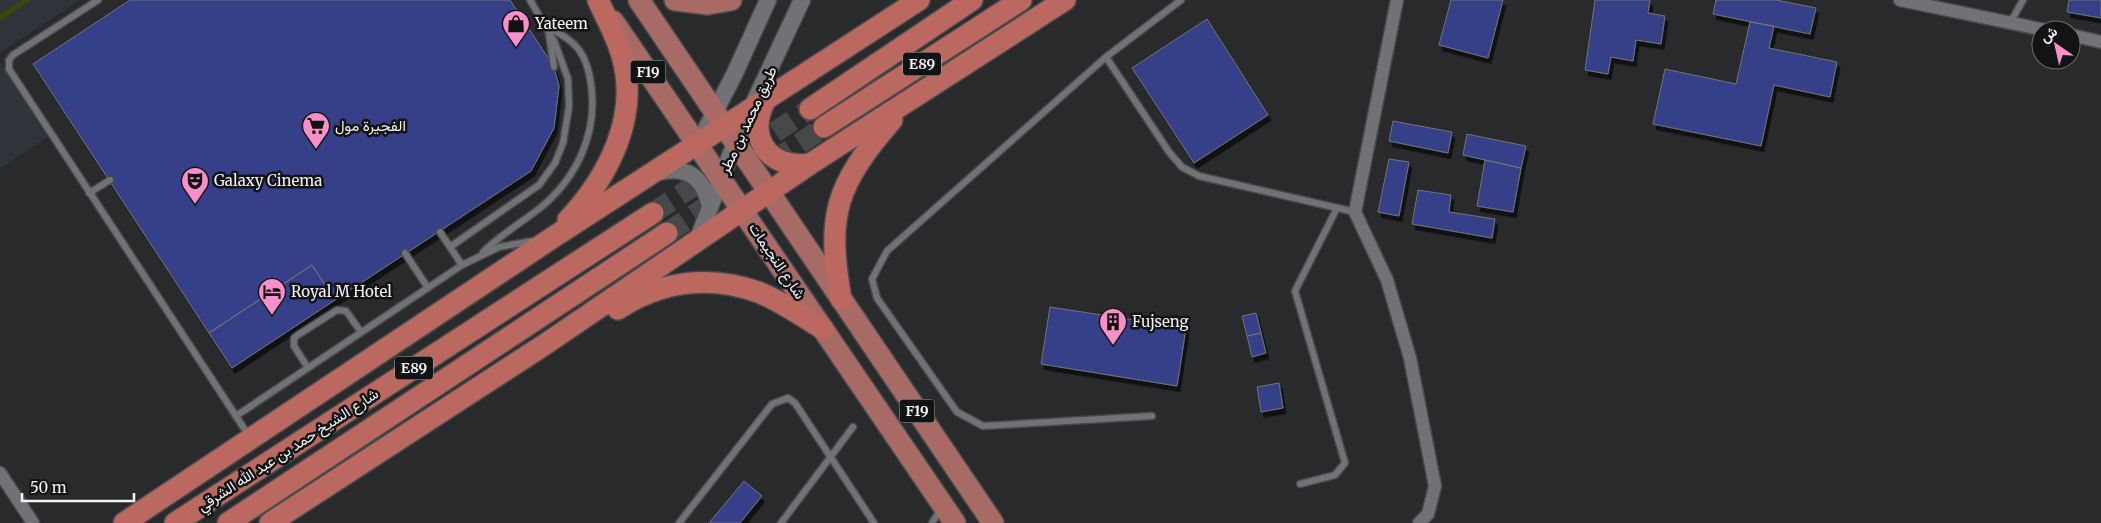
<svg xmlns="http://www.w3.org/2000/svg" width="2101" height="523" viewBox="0 0 2101 523" font-family="Merriweather,Vazirmatn,serif">
<style>
.built{fill:#31333b}
.green{fill:#394808}
.building{fill:#354188;stroke:#727376;filter:url(#shadow)}
.lines{fill:none;stroke-linecap:round;stroke-linejoin:round}
.trunk-tunnel{stroke:#47484a;stroke-width:21;stroke-dasharray:21 11;stroke-linecap:butt}
.service-casing{stroke:#48494b;stroke-width:9}
.minor-casing{stroke:#48494b;stroke-width:15}
.tertiary-casing{stroke:#48494b;stroke-width:19}
.primary-casing{stroke:#48494b;stroke-width:24}
.trunk-casing{stroke:#48494b;stroke-width:24}
.service{stroke:#717275;stroke-width:6}
.minor{stroke:#717275;stroke-width:12}
.tertiary{stroke:#717275;stroke-width:16}
.primary{stroke:#a86a65;stroke-width:21}
.trunk{stroke:#ba6860;stroke-width:21}
.labels{text-anchor:middle;stroke-width:5;stroke-linejoin:round;paint-order:stroke}
.shield{fill:#121314;stroke:#b0b0b2;stroke-width:1}
.shield-label{font-size:14px;font-weight:bold;fill:#f3f3f5}
.poi-label{font-size:15px;fill:#f3f3f5;stroke:#121314;text-anchor:start}
.street-label{font-size:15px;fill:#f3f3f5;stroke:#121314}
</style>
<defs>
<filter id="shadow"><feDropShadow dx="3" dy="5.5" stdDeviation="0" flood-color="#0009"/></filter>
</defs>
<rect width="100%" height="100%" fill="#292a2c"/>
<path class="built" d="M0 0H80L0 53Z
M0 62 49 136 0 168Z"/>
<path class="green" d="M22 0H32L0 21V14Z"/>
<path class="building" d="M130 0H510L554 67 559 86 554 128 531 171 335 300 312 265 209 333 33 64Z
M1451 0H1503L1488 58 1439 45Z
M1595 0H1650L1648 13 1665 16 1661 44 1636 40 1633 61 1611 57 1608 74 1585 70Z
M1716 0H1776L1816 8 1810 34 1713 14Z
M2069 0H2101V18L2067 12Z
M1207 19 1268 115 1194 163 1132 68Z
M1750 22 1774 26 1769 48 1837 62 1830 97 1774 85 1761 146 1653 124 1665 69 1736 84Z
M1393 121 1452 132 1448 153 1389 141Z
M1467 134 1526 146 1521 168 1463 155Z
M1389 159 1409 162 1399 216 1378 212Z
M1485 160 1521 168 1513 212 1477 206Z
M1418 190 1451 195 1449 212 1495 219 1492 238 1412 224Z
M312 265 335 300 232 368 209 333Z
M1050 307 1186 328 1177 386 1041 364Z
M1256 313 1261 333 1247 336 1242 316Z
M1261 333 1266 353 1252 357 1247 336Z
M1279 383 1283 408 1261 412 1257 387Z
M744 481 762 496 740 523H709Z"/>
<g class="lines">
<path class="trunk-tunnel" d="M748 150 810 109
M653 213 716 171
M667 233 824 127"/>
<defs>
<path id="service" d="M98 0 13 55 9 60V69L249 436
M2010 23 2023 0
M1106 57 1169 152 1182 167 1199 176 1355 212
M89 193 110 180
M440 232 462 265
M450 247 539 185 555 163 563 143 569 107 568 79 555 43 530 0
M483 252C500 235 521 223 540 208 577 178 598 133 591 84 587 54 576 40 548 28L554 67
M405 253 428 288
M308 368 294 346V338L298 335 337 310 346 311 361 332
M236 416 462 265 499 247 533 241
M1152 416 983 426 957 412 877 298 872 279 887 251 1106 57 1181 0
M1300 484 1335 475 1345 463 1295 291 1337 208
M679 523 772 404 788 398 795 403 874 523
M781 523 853 427
M932 523 941 509"/>
<path id="minor" d="M1397 0 1355 212 1387 280 1410 358 1435 486 1428 514 1419 523
M1900 0 2045 30
M2071 35 2101 42
M0 473 33 523"/>
<path id="tertiary" d="M698 144 734 75 768 0
M656 173C686 164 704 177 710 207
M697 241 735 143 802 0"/>
<path id="primary" d="M639 0 993 523
M675 0 708 4 731 0
M613 21 955 523"/>
<path id="trunk" d="M766 99C745 136 768 170 810 164
M810 109 972 0
M824 127 1021 0
M568 220C608 177 640 116 622 56 617 37 606 18 598 0
M841 299C826 214 836 185 892 120
M618 309C661 281 709 275 758 292 781 301 802 316 823 329
M124 523 552 238 919 0
M175 523 653 213
M228 523 667 233
M270 523 544 345 810 164 1065 0"/>
</defs>
<use href="#service" class="service-casing"/>
<use href="#minor" class="minor-casing"/>
<use href="#tertiary" class="tertiary-casing"/>
<use href="#primary" class="primary-casing"/>
<use href="#trunk" class="trunk-casing"/>
<use href="#service" class="service"/>
<use href="#minor" class="minor"/>
<use href="#tertiary" class="tertiary"/>
<use href="#primary" class="primary"/>
<use href="#trunk" class="trunk"/>
</g>
<defs>
<symbol id="shop-pin" viewBox="-11 -11 22 30"><path d="M0 17L-7.5 6A9.5 9.5 0 1 1 7.5 6Z" fill="#f98fc9" stroke="#121314"/><path d="M-5-2.5h2.3a2.7 3.5 0 0 1 5.4 0H5L5.5 6h-11ZM-1.5-2.5h3a1.5 2.3 0 0 0-3 0Z" fill="#111"/></symbol>
<symbol id="supermarket-pin" viewBox="-11 -11 22 30"><path d="M0 17L-7.5 6A9.5 9.5 0 1 1 7.5 6Z" fill="#f98fc9" stroke="#121314"/><path d="M-6-5.5h2.5l.6 2H6L4.5 2H-2.5L-4.4-4H-6ZM-1.5 3.2a1.3 1.3 0 1 0 .1 0ZM3 3.2a1.3 1.3 0 1 0 .1 0Z" fill="#111"/></symbol>
<symbol id="theatre-pin" viewBox="-11 -11 22 30"><path d="M0 17L-7.5 6A9.5 9.5 0 1 1 7.5 6Z" fill="#f98fc9" stroke="#121314"/><path d="M-5-5.5Q0-4 5-5.5V0Q5 5 0 6Q-5 5-5 0ZM-3.3-2.5H-1v1.5H-3.3ZM1-2.5H3.3v1.5H1ZM-2.8 1Q0 5.5 2.8 1Z" fill="#111"/></symbol>
<symbol id="hotel-pin" viewBox="-11 -11 22 30"><path d="M0 17L-7.5 6A9.5 9.5 0 1 1 7.5 6Z" fill="#f98fc9" stroke="#121314"/><path d="M-6-4.5h1.5V1H6V5H4.5V3h-9V5H-6ZM-4 0a1.8 1.8 0 1 1 3.6 0ZM.5 0V-2.5h3Q6-2.5 6 0Z" fill="#111"/></symbol>
<symbol id="building-pin" viewBox="-11 -11 22 30"><path d="M0 17L-7.5 6A9.5 9.5 0 1 1 7.5 6Z" fill="#f98fc9" stroke="#121314"/><path d="M-4-6H4V6H1V3H-1V6H-4ZM-2.5-4.3h1.7v1.8h-1.7ZM.8-4.3h1.7v1.8H.8ZM-2.5-1h1.7V.8h-1.7ZM.8-1h1.7V.8H.8Z" fill="#111"/></symbol>
</defs>
<g fill-rule="evenodd">
<use href="#shop-pin" x="500" y="8" width="32" height="43"/>
<use href="#supermarket-pin" x="300" y="110" width="32" height="43"/>
<use href="#theatre-pin" x="179" y="165" width="32" height="43"/>
<use href="#hotel-pin" x="256" y="276" width="32" height="43"/>
<use href="#building-pin" x="1097" y="306" width="32" height="43"/>
</g>
<g class="labels">
<g class="shield">
<rect x="903" y="52.5" width="38" height="23" rx="4"/>
<rect x="630.5" y="60.5" width="35" height="23" rx="4"/>
<rect x="395" y="356.5" width="38" height="23" rx="4"/>
<rect x="899.5" y="399.5" width="35" height="23" rx="4"/>
</g>
<g class="shield-label">
<text x="922" y="69">E89</text>
<text x="648" y="77">F19</text>
<text x="414" y="373">E89</text>
<text x="917" y="416">F19</text>
</g>
<g class="poi-label">
<text x="535" y="29">Yateem</text>
<text x="335" y="131">الفجيرة مول</text>
<text x="214" y="186">Galaxy Cinema</text>
<text x="291" y="297">Royal M Hotel</text>
<text x="1132" y="327">Fujseng</text>
</g>
<g class="street-label">
<text transform="translate(748 120) rotate(-65)" y="5">طريق محمد بن مطر</text>
<text transform="translate(777 261) rotate(56)" y="5">شارع النجيمات</text>
<text transform="translate(288 450) rotate(-33)" y="5">شارع الشيخ حمد بن عبد الله الشرقي</text>
</g>
</g>
<g transform="translate(2056 45) rotate(326)"><circle r="24" fill="#121314" stroke="#6c6d6e"/>
<path d="M0-4L9 19L0 12L-9 19Z" fill="#f98fc9"/>
<text y="-8" font-size="14" font-weight="bold" text-anchor="middle" fill="#f3f3f5">ش</text>
</g>
<path d="M22 493v8h112v-8" fill="none" stroke="#f3f3f5" stroke-width="2.5"/>
<text x="30" y="493" font-size="15" fill="#f3f3f5" stroke="#121314" stroke-width="4" paint-order="stroke">50 m</text>
</svg>
